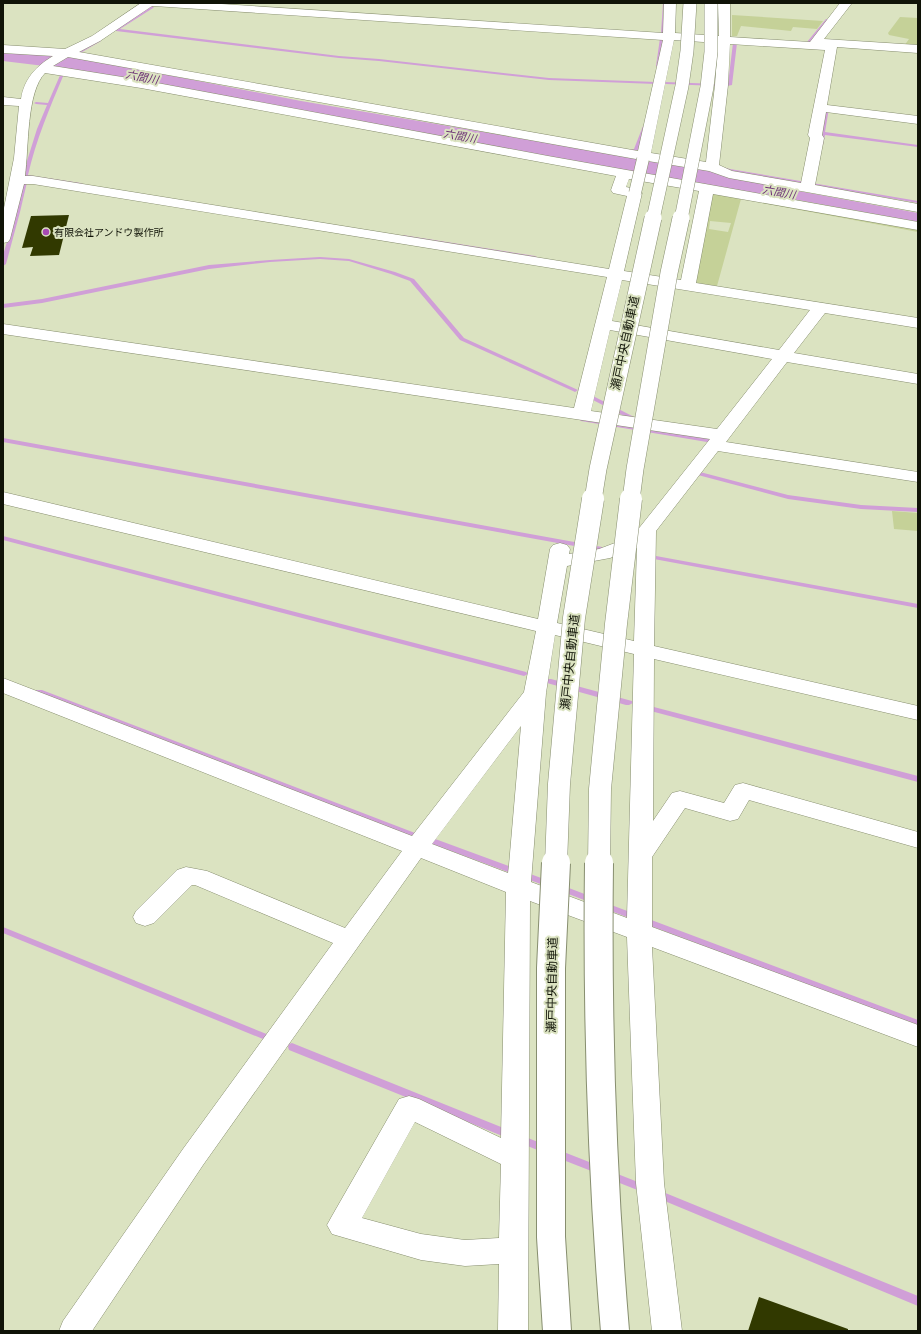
<svg xmlns="http://www.w3.org/2000/svg" width="921" height="1334" viewBox="0 0 921 1334" font-family="Raleway,'Noto Sans JP',sans-serif">
<style>
.green{fill:#c5d198;fill-rule:evenodd}
.water{fill:#d09fd7}
.lines{fill:none;stroke-linecap:round;stroke-linejoin:round}
.stream{fill:#d09fd7;fill-rule:evenodd}
.river{fill:#d09fd7;fill-rule:evenodd}
.building{fill:#313900}
.minor-casing{stroke:#878e6f;stroke-width:1}
.minor{fill:#fff;fill-rule:evenodd}
.minor-bridge-casing{stroke:#878e6f;stroke-width:13;stroke-linecap:butt}
.motorway-bridge-far3-casing{stroke:#878e6f;stroke-width:14;stroke-linecap:butt}
.motorway-bridge-far2-casing{stroke:#878e6f;stroke-width:18;stroke-linecap:butt}
.motorway-bridge-far1-casing{stroke:#878e6f;stroke-width:23;stroke-linecap:butt}
.motorway-bridge-casing{stroke:#878e6f;stroke-width:30;stroke-linecap:butt}
.minor-bridge{stroke:#fff;stroke-width:12}
.motorway-bridge-far3{stroke:#fff;stroke-width:13}
.motorway-bridge-far2{stroke:#fff;stroke-width:17}
.motorway-bridge-far1{stroke:#fff;stroke-width:22}
.motorway-bridge{stroke:#fff;stroke-width:28}
.poi-dot{fill:#a649b4;stroke:#dbe3c1;stroke-width:1.5}
.labels{text-anchor:middle;stroke-width:4;stroke-linejoin:round;paint-order:stroke}
.far-poi-label{font-size:10px;fill:#101307;stroke:#dbe3c1;text-anchor:start}
.far-water-label{font-size:11px;font-style:italic;fill:#6d3276;stroke:#dbe3c1}
.street-label{font-size:12px;fill:#101307;stroke:#dbe3c1}
</style>
<rect width="100%" height="100%" fill="#dbe3c1"/>
<path class="green" d="M732 15 823 21 817 29 793 27 791 31 741 26 737 36H732Z
M900 17 918 18V47L904 46 909 39 889 35 888 33Z
M714 191 918 229V232L741 199 717 286 698 283 695 281 710 193ZM710 221 731 223 728 232 709 229Z
M892 511 918 513V531L894 529Z"/>
<path class="water" d="M707 174 918 213V222L704 183Z"/>
<g class="lines">
<path class="stream" d="M663 3H667L665 33 663 34 661 33Z
M152 6 154 7 153 8 120 29 339 56 379 59 549 78 656 82 658 83 656 84 549 80 379 61 339 58 116 31 114 30Z
M826 19 829 20 809 44H807V42Z
M662 37 664 38 660 66 658 67 656 66 660 38Z
M98 40 101 41 77 55 74 54Z
M735 42 737 43 732 85 727 86 725 85 728 84 733 43Z
M70 57 73 58 65 63H63V61Z
M79 64 82 65 75 69 72 68Z
M61 73 64 74C50 107 36 140 28 175L81 183 83 184 81 185 28 178 20 212 6 264 3 266V255L16 212 27 161 37 129 47 105 36 104 34 103 36 102 48 103Z
M665 82 718 84 720 85 718 86 666 84 664 83Z
M826 107 829 108 825 132 918 145V147L825 135 823 145 819 146Z
M643 126 647 127 638 150 631 152V150L634 149Z
M719 166 730 169 918 201V203L729 171 719 168Z
M403 235 535 256 537 257 535 258 405 237 403 236Z
M320 257 349 259 395 272 414 279 464 338 578 390 575 392 573 391 460 340 410 281 391 274 349 261 320 259 270 262 209 269 42 303 3 308V304L42 299 209 265 270 260Z
M593 396 638 419 639 420 636 422 634 421 591 399 590 398Z
M583 418 719 440 722 442 719 444 581 421 580 420Z
M3 438 602 547 605 549 602 551 3 442Z
M700 472 788 495 861 505 918 508V512L861 509 788 499 698 475 697 474 698 473Z
M3 536 526 672 528 674 524 676 3 540Z
M656 556 918 604V608L654 559 653 558Z
M547 679H551L632 701 633 703 629 705H626L547 683 545 681Z
M36 690H42L415 833 438 840 552 882 553 884 552 886H546L432 844 409 837 36 694 35 692Z
M647 706H650L918 776V782L647 710 646 708Z
M561 885 595 898 596 900 595 902 592 903 558 890 557 888 558 886Z
M606 903 918 1020V1027L603 908 602 906 603 904Z
M3 927 269 1035 270 1037 269 1039 266 1041 263 1039 3 933Z
M292 1043 506 1129 508 1132 506 1135 503 1136 500 1135 289 1050 288 1047 289 1044Z
M523 1136 548 1146 550 1149 548 1152 545 1153 520 1143 518 1140 520 1137Z
M556 1149 602 1167 604 1170 602 1173 599 1174 553 1156 551 1153 553 1150Z
M610 1171 648 1186 650 1189 648 1192 645 1193 607 1178 605 1175 607 1172Z
M658 1190 918 1296V1306L655 1197 653 1194 655 1191Z"/>
<path class="river" d="M3 47 61 54 301 101 759 179 768 181 772 187 768 193 759 195 301 115 61 68 3 61Z"/>
</g>
<path class="building" d="M69 215 59 255 30 256 33 247 22 248 31 216Z
M759 1297 848 1329V1331H748Z"/>
<g class="lines">
<defs>
<path id="minor" d="M141 3H206L663 33 664 3H676L675 33 719 36 718 3H730V37L810 42 840 3H852L824 39 918 45V53L837 47 827 105 918 116V124L826 112 822 135 824 138 815 185 918 204V212L729 178 709 171 648 161 643 163 638 162 636 159 68 57 53 66 141 80 548 156 918 222V230L713 194 696 283 918 318V328L825 313 794 353 918 374V384L787 362 726 442 918 472V482L718 451 656 531 654 646 918 706V720L654 659 653 821 672 793 680 791 724 803 735 785 743 783 918 832V848L749 800 738 819 730 821 685 808 652 857V927L918 1025V1047L652 947 664 1183 682 1331H652L636 1183 627 937 530 901 528 1331H498L499 1264 465 1266 421 1260 332 1234 327 1225 332 1216 399 1099 409 1096 419 1099 501 1138 506 892 421 858 203 1165 92 1331H59L63 1321 183 1149 333 943 195 885H192L154 923 145 926 136 923 133 917 136 911 177 870 186 867 207 871 345 928 402 851 3 693V678L412 836 524 692 536 631 3 504V492L538 619 550 549 553 545 560 543 567 545 570 549 569 554 599 549 628 538 640 527 710 439 3 334V324L574 408 607 277 33 184H24L10 239 8 242 3 243V213L14 158 19 106 3 105V97L21 99C24 79 36 66 53 56L3 53V45L65 49 92 36ZM152 6H154L663 40 638 151 79 52 100 41ZM674 40 718 43 715 85 706 162 651 153ZM730 44 825 50 808 135 810 138 801 183 732 171 719 165 728 85ZM45 73 141 88 616 176 611 190 613 193 627 196 609 269 33 176H25C29 149 26 92 45 73ZM629 179 699 191 681 280 624 271 642 193 640 190 626 187ZM622 280 810 310 779 350 612 321ZM610 330 772 359 717 429 591 411ZM637 548 634 641 557 623 567 566 610 558ZM555 635 634 654 627 918 531 882 546 693ZM521 726 509 865 508 873 432 844ZM415 1122 501 1164 499 1238 465 1240 421 1234 362 1218Z"/>
</defs>
<use href="#minor" class="minor-casing"/>
<use href="#minor" class="minor"/>
<defs>
<path id="minor-bridge" d="M635 193 643 159"/>
<path id="motorway-bridge-far3" d="M653 219 682 86 687 51 690 3
M681 219 707 87 711 52V3"/>
<path id="motorway-bridge-far2" d="M593 500 598 469 653 218
M631 500 635 469 669 273 681 218"/>
<path id="motorway-bridge-far1" d="M556 864 559 784 574 618 593 499
M599 864 600 789 616 624 631 499"/>
<path id="motorway-bridge" d="M556 863 551 968V1237L557 1331
M599 863C597 1019 602 1176 615 1331"/>
</defs>
<use href="#minor-bridge" class="minor-bridge-casing"/>
<use href="#motorway-bridge-far3" class="motorway-bridge-far3-casing"/>
<use href="#motorway-bridge-far2" class="motorway-bridge-far2-casing"/>
<use href="#motorway-bridge-far1" class="motorway-bridge-far1-casing"/>
<use href="#motorway-bridge" class="motorway-bridge-casing"/>
<use href="#minor-bridge" class="minor-bridge"/>
<use href="#motorway-bridge-far3" class="motorway-bridge-far3"/>
<use href="#motorway-bridge-far2" class="motorway-bridge-far2"/>
<use href="#motorway-bridge-far1" class="motorway-bridge-far1"/>
<use href="#motorway-bridge" class="motorway-bridge"/>
</g>
<circle class="poi-dot" cx="46" cy="232" r="4"/>
<g class="labels">
<g class="far-poi-label">
<text x="54" y="236">有限会社アンドウ製作所</text>
</g>
<g class="far-water-label">
<text transform="translate(142 77) rotate(11)" y="4">六間川</text>
<text transform="translate(460 136) rotate(10)" y="4">六間川</text>
<text transform="translate(779 192) rotate(10)" y="4">六間川</text>
</g>
<g class="street-label">
<text transform="translate(625 343) rotate(-78)" y="4">瀬戸中央自動車道</text>
<text transform="translate(570 662) rotate(-84)" y="4">瀬戸中央自動車道</text>
<text transform="translate(552 985) rotate(-89)" y="4">瀬戸中央自動車道</text>
</g>
</g>
<rect width="921" height="1334" fill="none" stroke="#101307" stroke-width="8"/>
</svg>
